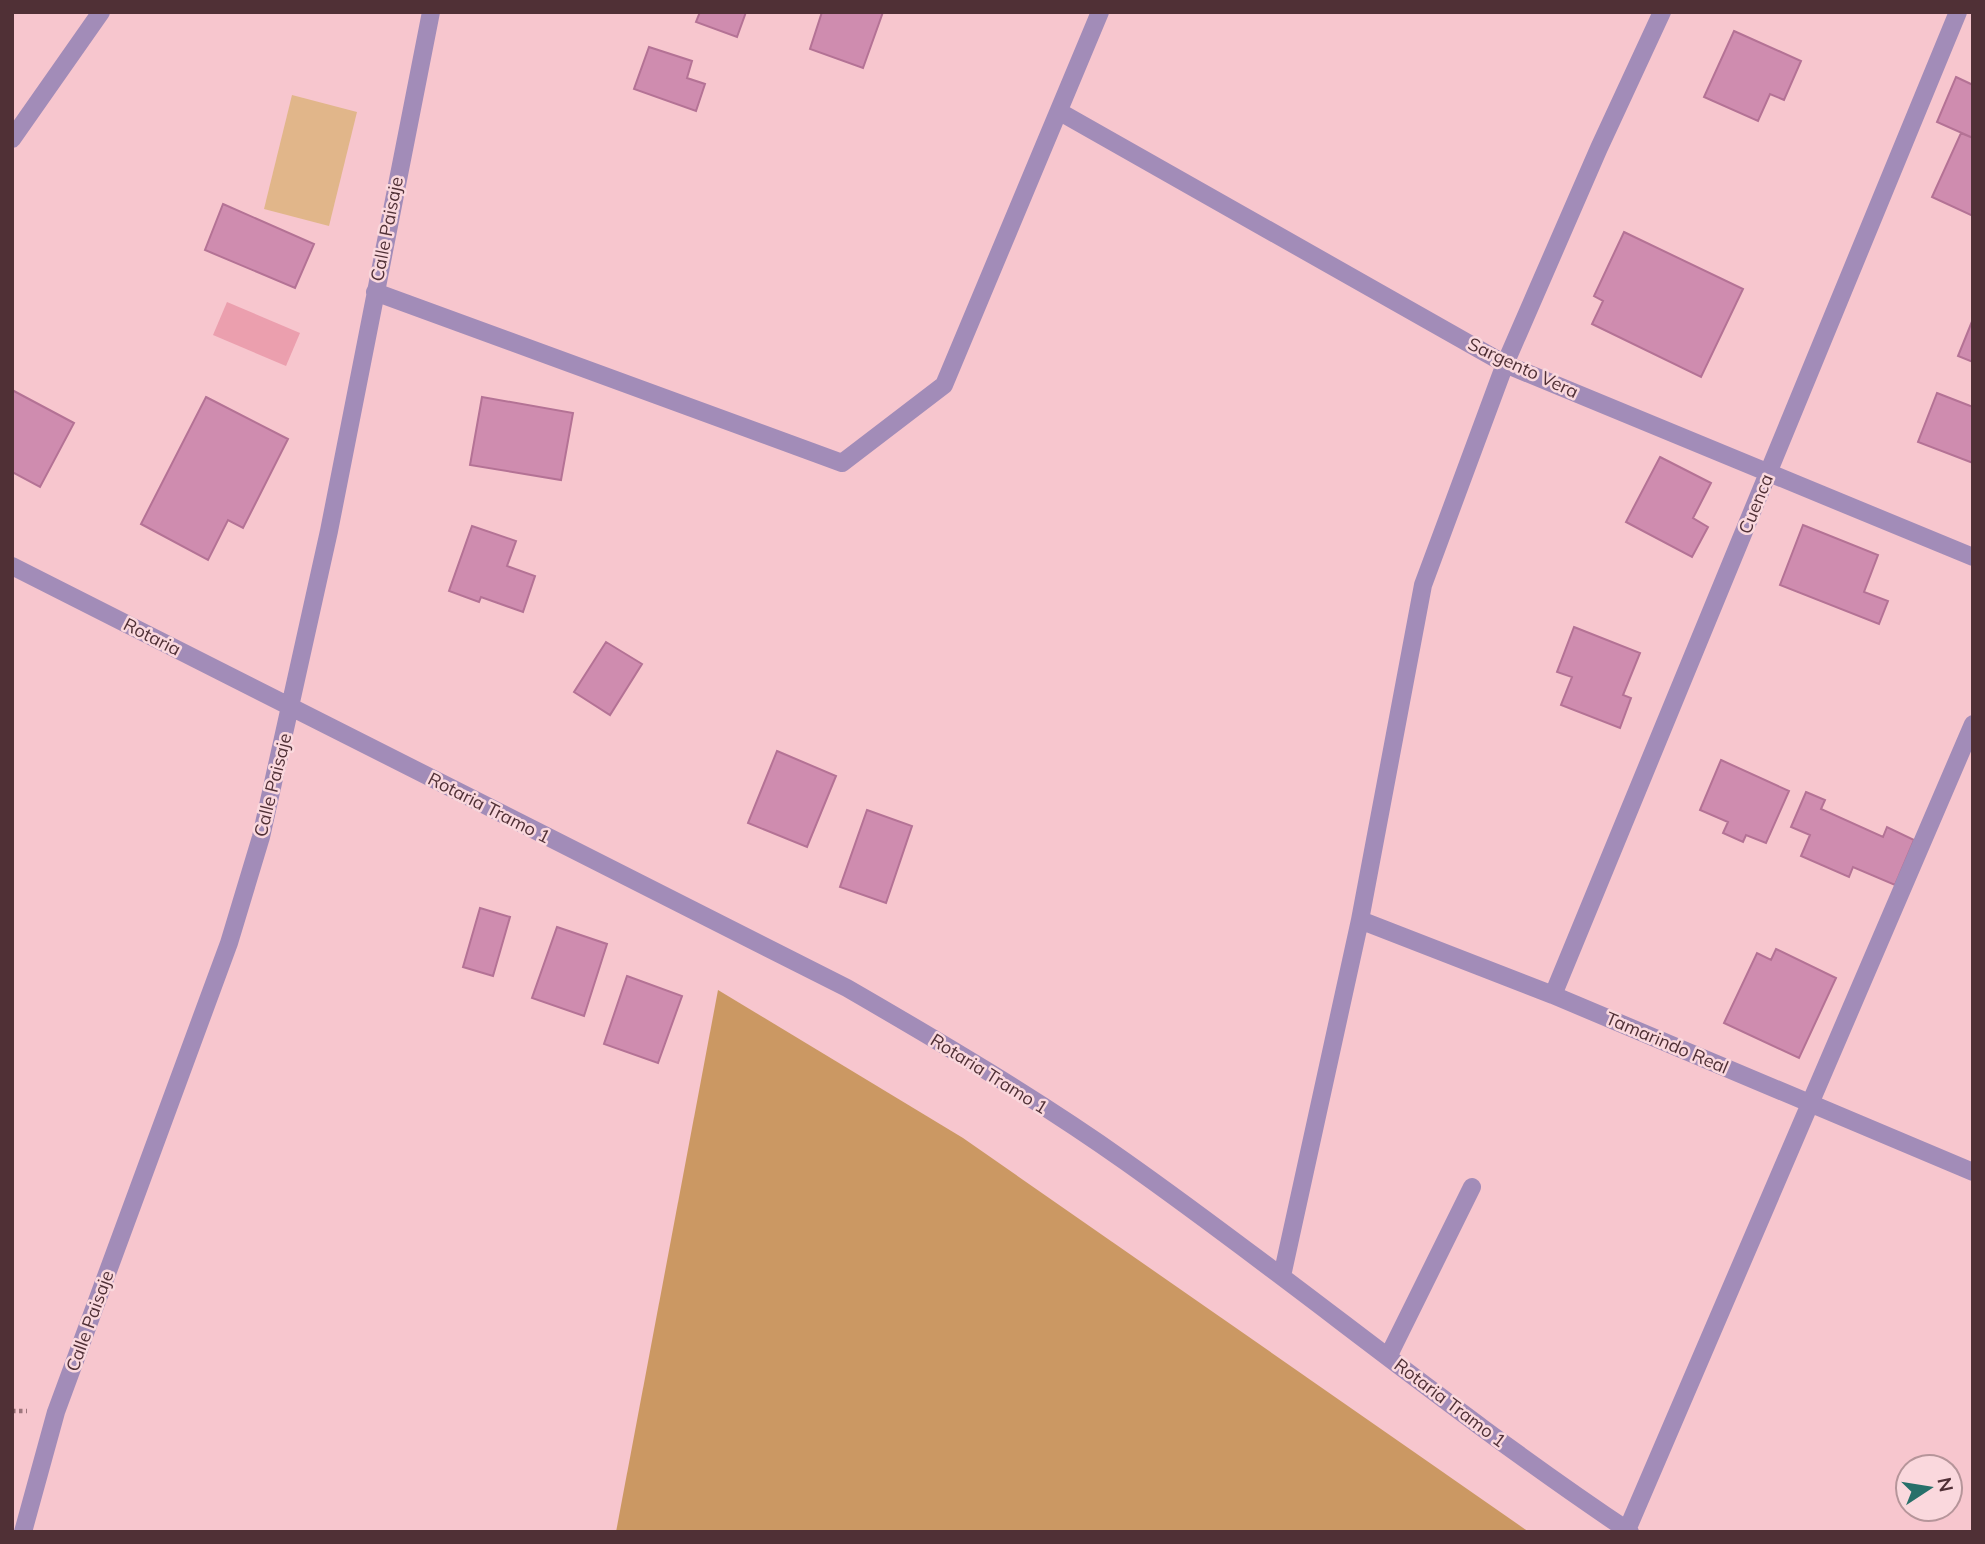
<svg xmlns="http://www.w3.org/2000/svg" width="1985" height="1544" viewBox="0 0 1985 1544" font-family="Mulish,sans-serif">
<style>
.green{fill:#e1b68a}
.forest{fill:#cb9863}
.water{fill:#eb9fae}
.building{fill:#cf8caf;stroke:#b47295;stroke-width:2}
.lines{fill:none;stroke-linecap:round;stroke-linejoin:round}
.path{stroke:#9e767d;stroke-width:4.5;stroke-dasharray:3.5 3.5;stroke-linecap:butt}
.minor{stroke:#a28cb8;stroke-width:18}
.labels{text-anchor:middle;stroke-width:5;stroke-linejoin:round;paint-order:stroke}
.street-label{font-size:18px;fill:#503036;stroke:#fad8dd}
</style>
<rect width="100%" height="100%" fill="#f7c6ce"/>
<path class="green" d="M292 95 357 112 329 226 264 209Z"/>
<path class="forest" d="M718 990 963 1138 1529 1532H616Z"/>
<path class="water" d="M227 302 300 333 286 366 213 335Z"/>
<path class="building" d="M700 12H746L737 37 696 22Z
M822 12H883L863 68 810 49Z
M1734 31 1801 61 1784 100 1770 94 1758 121 1704 97Z
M649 47 692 61 687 78 705 84 696 111 634 89Z
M1956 77 1973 85V138L1937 122Z
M1961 133 1973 138V216L1932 197Z
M223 204 314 244 295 288 205 250Z
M1624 232 1743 289 1701 377 1592 324 1603 301 1594 296Z
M1973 319V362L1958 356Z
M12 390 74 423 40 487 12 472Z
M1937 393 1973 407V463L1918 442Z
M206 397 288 439 243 528 228 520 208 560 141 524Z
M482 397 573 413 561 480 470 465Z
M1660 457 1711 483 1693 518 1708 527 1692 557 1626 522Z
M1803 525 1878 555 1864 592 1888 601 1879 624 1780 585Z
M472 526 516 541 507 566 535 576 523 612 481 597 479 602 449 591Z
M1574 627 1640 653 1623 695 1631 698 1620 728 1561 705 1572 677 1557 672Z
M606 642 642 664 610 715 574 692Z
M777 751 836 776 807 847 748 823Z
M1721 760 1789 791 1766 843 1746 835 1743 842 1723 833 1728 822 1700 810Z
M1806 792 1825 800 1821 809 1883 837 1887 827 1914 840 1895 885 1853 867 1849 877 1801 856 1810 835 1791 827Z
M867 810 912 826 886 903 840 887Z
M480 908 510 917 493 976 463 967Z
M557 927 607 944 584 1016 532 998Z
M1776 949 1836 978 1799 1058 1724 1023 1757 953 1771 960Z
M627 976 682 996 658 1063 604 1044Z"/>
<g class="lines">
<path class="path" d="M12 1411H27"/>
<path class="minor" d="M1060 112 1505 364 1973 557
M12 139 101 12
M375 292 842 463 944 385 1100 12
M12 566 847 988C942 1043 1037 1099 1126 1162 1296 1282 1456 1416 1630 1532
M1360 920 1553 995 1973 1172
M1553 995 1958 12
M1282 1276 1360 920 1423 585 1505 364 1599 148 1662 12
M1388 1357 1472 1187
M1627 1530 1973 724
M23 1532 56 1412 229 943 261 837 329 531 431 12"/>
</g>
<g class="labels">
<g class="street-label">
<text transform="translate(387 229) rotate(-79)" y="6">Calle Paisaje</text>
<text transform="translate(1523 368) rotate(25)" y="6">Sargento Vera</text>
<text transform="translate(1756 504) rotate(-68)" y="6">Cuenca</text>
<text transform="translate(152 637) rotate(27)" y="6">Rotaria</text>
<text transform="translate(273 785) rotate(-76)" y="6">Calle Paisaje</text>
<text transform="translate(489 808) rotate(27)" y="6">Rotaria Tramo 1</text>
<text transform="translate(1667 1043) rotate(23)" y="6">Tamarindo Real</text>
<text transform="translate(989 1074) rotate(32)" y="6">Rotaria Tramo 1</text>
<text transform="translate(90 1321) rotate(-70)" y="6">Calle Paisaje</text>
<text transform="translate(1450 1403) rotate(37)" y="6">Rotaria Tramo 1</text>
</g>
</g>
<rect width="1985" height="1544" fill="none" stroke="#503036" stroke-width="28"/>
<g transform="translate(1929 1488) rotate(78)"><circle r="33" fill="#fad8dd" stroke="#b6959a" stroke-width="2"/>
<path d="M0-5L12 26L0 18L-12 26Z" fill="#27706a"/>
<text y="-10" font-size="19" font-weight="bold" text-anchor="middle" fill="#503036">N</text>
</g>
</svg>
